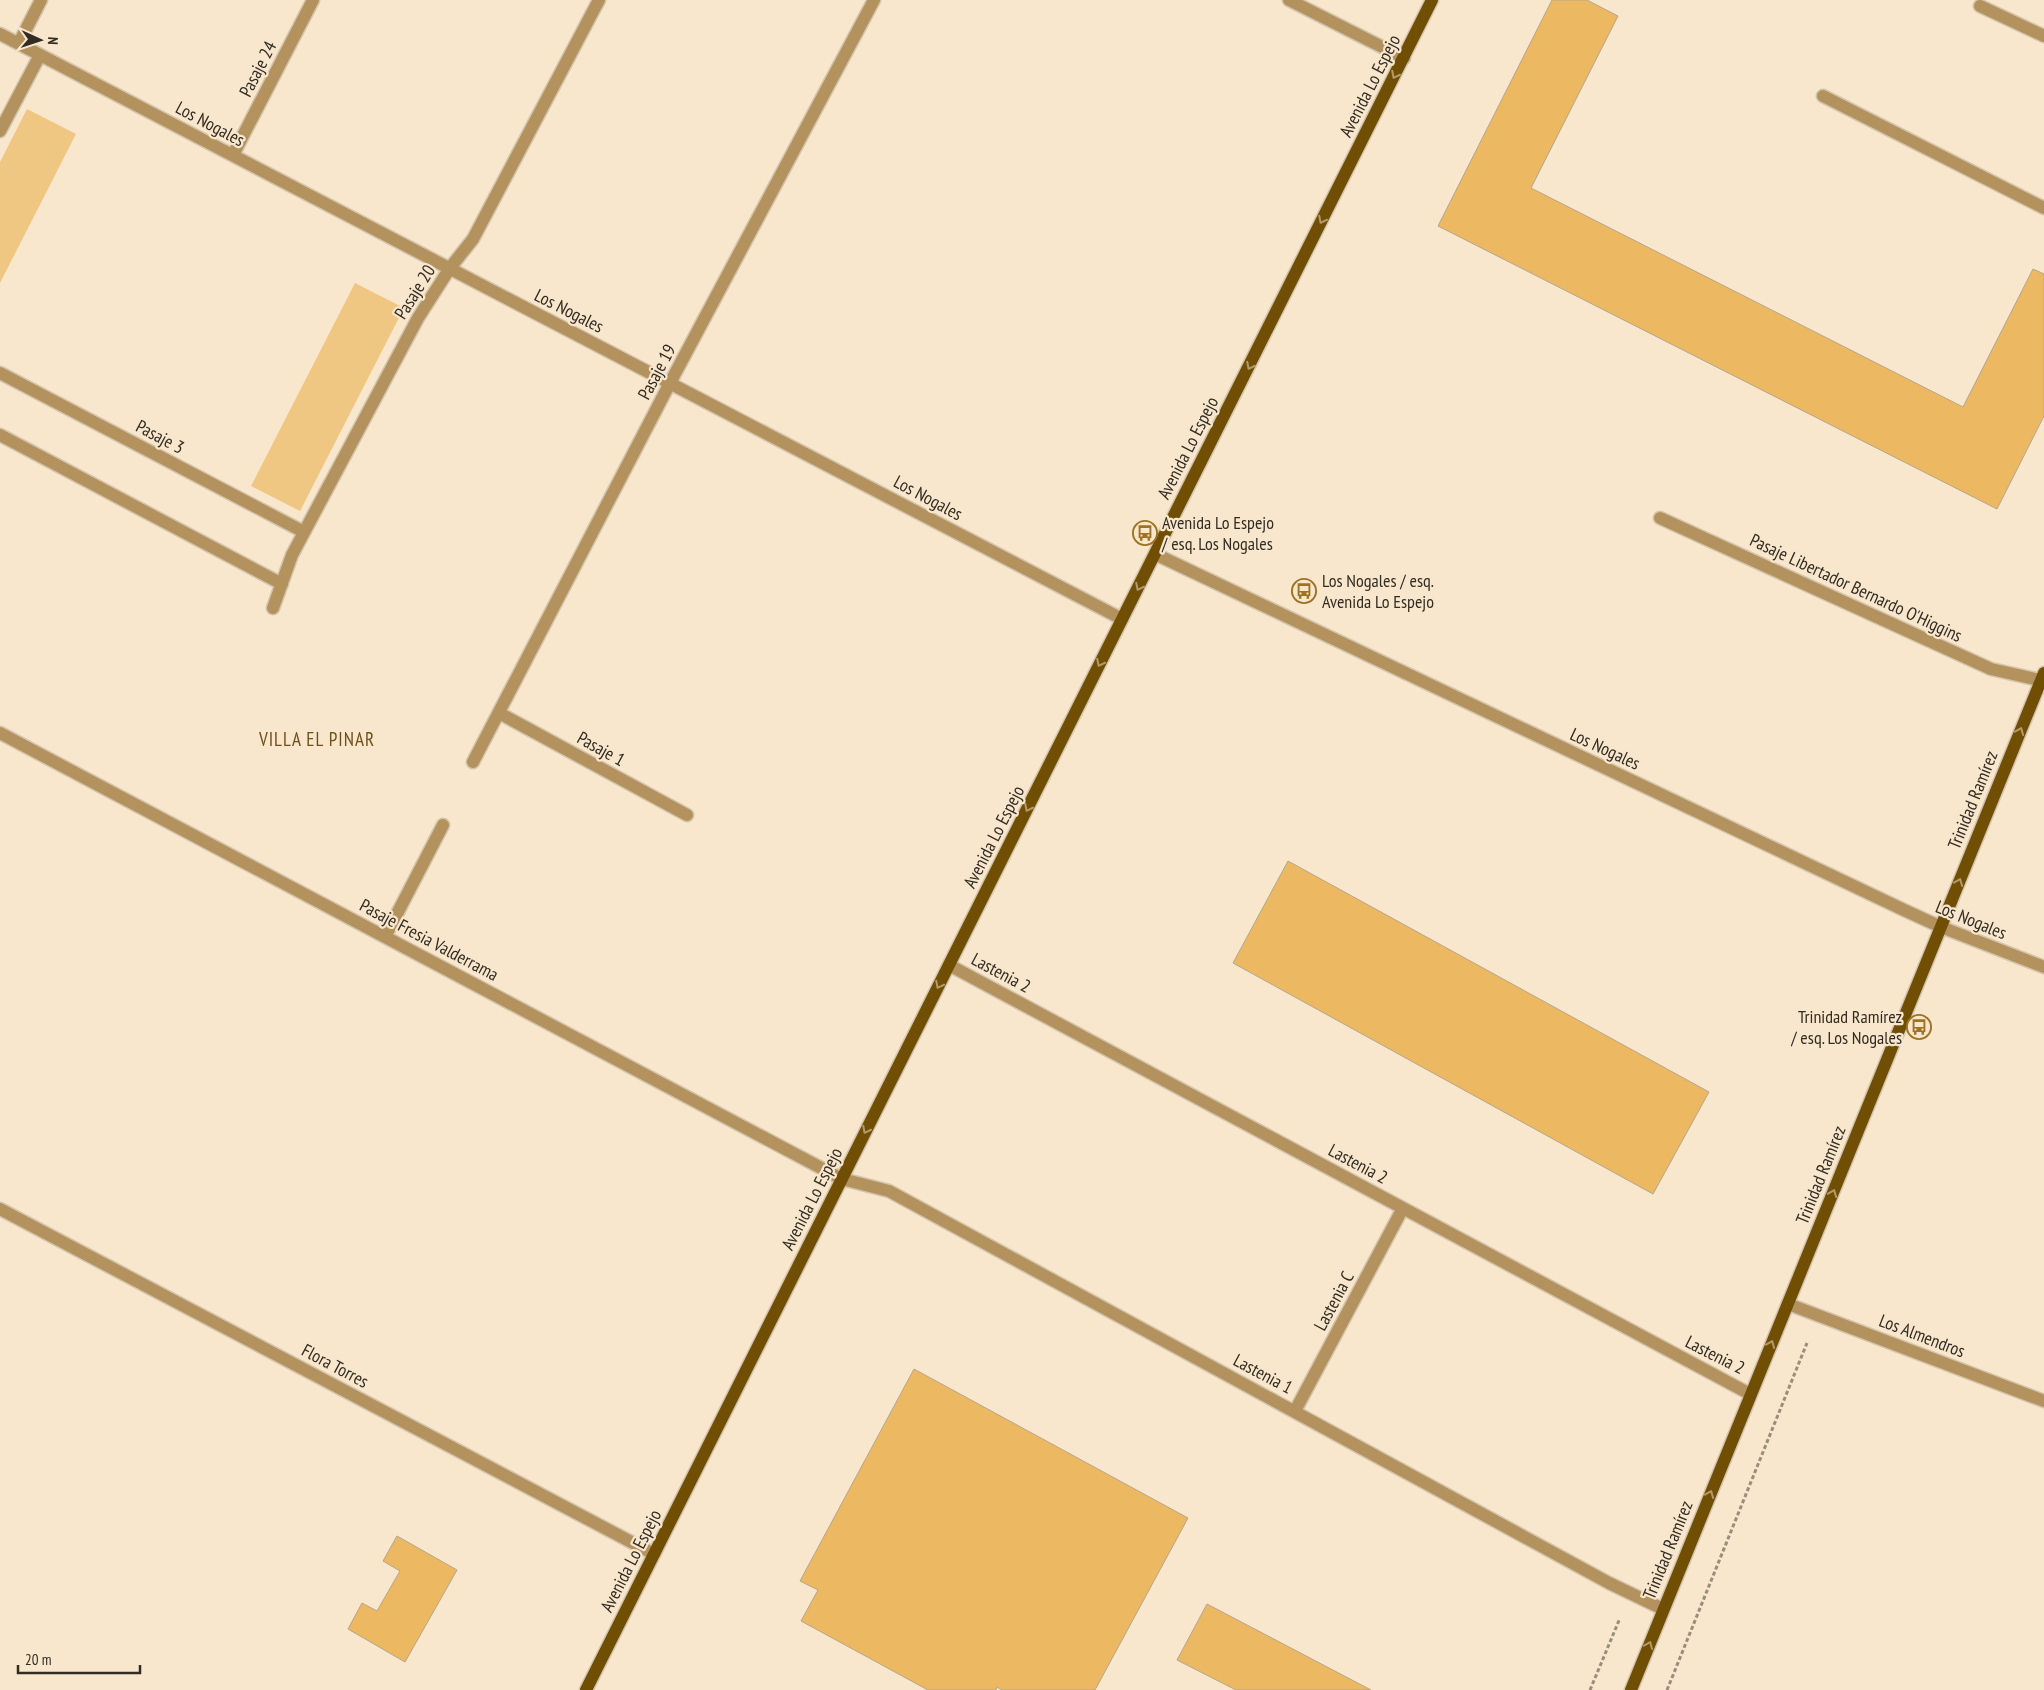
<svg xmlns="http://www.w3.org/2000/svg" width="2044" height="1690" viewBox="0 0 2044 1690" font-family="'PT Sans Narrow',sans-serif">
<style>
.green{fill:#f0c683}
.building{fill:#ecb962;stroke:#b5a58d}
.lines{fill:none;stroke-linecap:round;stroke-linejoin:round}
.minor-casing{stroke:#d4c5ae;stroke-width:15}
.major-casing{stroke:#d4c5ae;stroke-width:15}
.path{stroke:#998d7b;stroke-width:3;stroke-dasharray:4 2.5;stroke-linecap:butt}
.minor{stroke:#b3925d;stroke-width:12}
.major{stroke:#704e04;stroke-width:12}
.oneway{stroke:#b49a68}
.labels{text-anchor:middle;stroke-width:4.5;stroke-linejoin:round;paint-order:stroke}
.street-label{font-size:18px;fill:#322c22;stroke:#f8e7cd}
.poi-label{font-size:18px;fill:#322c22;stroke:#f8e7cd;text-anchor:start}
.neighbourhood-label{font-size:19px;letter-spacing:1px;fill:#6e501a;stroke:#f8e7cd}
</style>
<rect width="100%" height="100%" fill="#f8e7cd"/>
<path class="green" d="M27 109 76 134 0 283V162Z
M355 283 404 308 300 511 251 486Z"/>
<path class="building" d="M1552 0H1587L1618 16 1531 188 1963 407 2033 269 2044 274V416L1997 509 1438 226Z
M1288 861 1709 1092 1653 1194 1233 963Z
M914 1369 1188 1518 1095 1690H1002L997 1687 996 1690H928L801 1621 818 1590 800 1581Z
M397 1536 457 1570 405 1662 348 1629 362 1603 377 1611 400 1571 383 1561Z
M1207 1604 1371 1690H1236L1177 1660Z"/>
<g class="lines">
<defs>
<path id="minor" d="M1289 0 1404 58
M1980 6 2044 36
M0 34 1122 619
M19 43 41 0
M1823 96 2044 208
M0 131 40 55
M233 155 313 0
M0 373 304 532
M0 435 282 584
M1660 518 1991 669 2044 681
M1155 554 1904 910 1941 927 2044 967
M273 608 292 555 418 318 450 268 473 239 599 0
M499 713 687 815
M0 733 842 1179 889 1191 1609 1583 1663 1609
M473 762 670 383 874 0
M385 937 443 825
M949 965 1750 1394
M0 1209 654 1554
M1788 1304 2044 1401
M1295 1411 1403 1208"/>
<path id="major" d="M586 1690 1432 0
M1631 1690 2044 673"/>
</defs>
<use href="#minor" class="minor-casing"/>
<use href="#major" class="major-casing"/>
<path class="path" d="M1590 1690 1620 1618
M1667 1690 1807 1343"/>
<use href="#minor" class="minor"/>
<use href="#major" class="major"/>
</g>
<defs><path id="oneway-chevron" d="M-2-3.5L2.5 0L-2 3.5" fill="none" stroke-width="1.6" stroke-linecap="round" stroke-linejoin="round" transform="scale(1.25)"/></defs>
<g class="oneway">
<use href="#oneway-chevron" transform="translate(1395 75) rotate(117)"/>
<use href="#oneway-chevron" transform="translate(1322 220) rotate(117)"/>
<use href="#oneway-chevron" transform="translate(1250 366) rotate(117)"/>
<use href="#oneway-chevron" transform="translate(1139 587) rotate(117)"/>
<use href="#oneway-chevron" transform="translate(1100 663) rotate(117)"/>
<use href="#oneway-chevron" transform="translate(2020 731) rotate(-68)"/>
<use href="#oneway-chevron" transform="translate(1028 808) rotate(117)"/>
<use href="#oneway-chevron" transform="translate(1959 882) rotate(-68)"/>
<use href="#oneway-chevron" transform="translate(939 985) rotate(117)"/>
<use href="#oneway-chevron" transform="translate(866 1130) rotate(117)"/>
<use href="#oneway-chevron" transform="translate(1833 1193) rotate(-68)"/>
<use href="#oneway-chevron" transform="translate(1771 1344) rotate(-68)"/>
<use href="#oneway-chevron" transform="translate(1710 1494) rotate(-68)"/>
<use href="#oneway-chevron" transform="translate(1649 1645) rotate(-68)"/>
</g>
<defs>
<symbol id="bus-ring" viewBox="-11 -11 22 22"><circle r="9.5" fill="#f8e7cd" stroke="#9e7323" stroke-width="1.5"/><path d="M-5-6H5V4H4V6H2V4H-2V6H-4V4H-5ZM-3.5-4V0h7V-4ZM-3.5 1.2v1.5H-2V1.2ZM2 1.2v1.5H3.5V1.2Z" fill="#9e7323"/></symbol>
</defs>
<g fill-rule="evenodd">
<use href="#bus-ring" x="1131" y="519" width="28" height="28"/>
<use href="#bus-ring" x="1290" y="577" width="28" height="28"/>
<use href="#bus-ring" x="1905" y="1013" width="28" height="28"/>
</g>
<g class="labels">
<g class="street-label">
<text transform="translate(258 69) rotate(-63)" y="6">Pasaje 24</text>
<text transform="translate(1370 86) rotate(-63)" y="6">Avenida Lo Espejo</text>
<text transform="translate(210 124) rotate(28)" y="6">Los Nogales</text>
<text transform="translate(415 292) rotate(-58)" y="6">Pasaje 20</text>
<text transform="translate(569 311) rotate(27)" y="6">Los Nogales</text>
<text transform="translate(657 372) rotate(-62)" y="6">Pasaje 19</text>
<text transform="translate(160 437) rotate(28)" y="6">Pasaje 3</text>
<text transform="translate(1188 448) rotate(-63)" y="6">Avenida Lo Espejo</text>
<text transform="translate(928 498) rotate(28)" y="6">Los Nogales</text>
<text transform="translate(1856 588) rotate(25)" y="6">Pasaje Libertador Bernardo O'Higgins</text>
<text transform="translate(601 749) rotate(29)" y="6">Pasaje 1</text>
<text transform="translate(1605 749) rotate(25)" y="6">Los Nogales</text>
<text transform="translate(1973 800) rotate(-68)" y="6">Trinidad Ramírez</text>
<text transform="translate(994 837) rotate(-63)" y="6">Avenida Lo Espejo</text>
<text transform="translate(1971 920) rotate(22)" y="6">Los Nogales</text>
<text transform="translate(429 940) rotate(28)" y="6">Pasaje Fresia Valderrama</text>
<text transform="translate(1001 973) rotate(28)" y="6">Lastenia 2</text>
<text transform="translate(1358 1164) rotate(28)" y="6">Lastenia 2</text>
<text transform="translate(1821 1175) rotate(-68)" y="6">Trinidad Ramírez</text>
<text transform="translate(812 1199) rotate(-63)" y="6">Avenida Lo Espejo</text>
<text transform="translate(1334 1301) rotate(-62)" y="6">Lastenia C</text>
<text transform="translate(1922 1336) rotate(21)" y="6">Los Almendros</text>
<text transform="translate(1715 1355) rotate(27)" y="6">Lastenia 2</text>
<text transform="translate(335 1366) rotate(28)" y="6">Flora Torres</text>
<text transform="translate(1263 1374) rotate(28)" y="6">Lastenia 1</text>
<text transform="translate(1668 1550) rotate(-68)" y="6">Trinidad Ramírez</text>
<text transform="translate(631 1561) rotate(-63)" y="6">Avenida Lo Espejo</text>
</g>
<g class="poi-label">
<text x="1162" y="529">Avenida Lo Espejo<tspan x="1162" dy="21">/ esq. Los Nogales</tspan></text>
<text x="1322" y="587">Los Nogales / esq.<tspan x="1322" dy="21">Avenida Lo Espejo</tspan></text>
<text x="1902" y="1023" text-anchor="end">Trinidad Ramírez<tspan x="1902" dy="21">/ esq. Los Nogales</tspan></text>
</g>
<g class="neighbourhood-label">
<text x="317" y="746">VILLA EL PINAR</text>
</g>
</g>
<g transform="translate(40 40) rotate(93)" stroke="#f8e7cd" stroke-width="4" paint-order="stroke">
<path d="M0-4L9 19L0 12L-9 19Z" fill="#322c22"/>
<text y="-8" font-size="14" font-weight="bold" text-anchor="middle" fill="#322c22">N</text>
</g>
<path d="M18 1665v8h122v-8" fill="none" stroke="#322c22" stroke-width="2.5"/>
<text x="25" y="1665" font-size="15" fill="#322c22" stroke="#f8e7cd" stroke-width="4" paint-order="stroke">20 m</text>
</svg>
